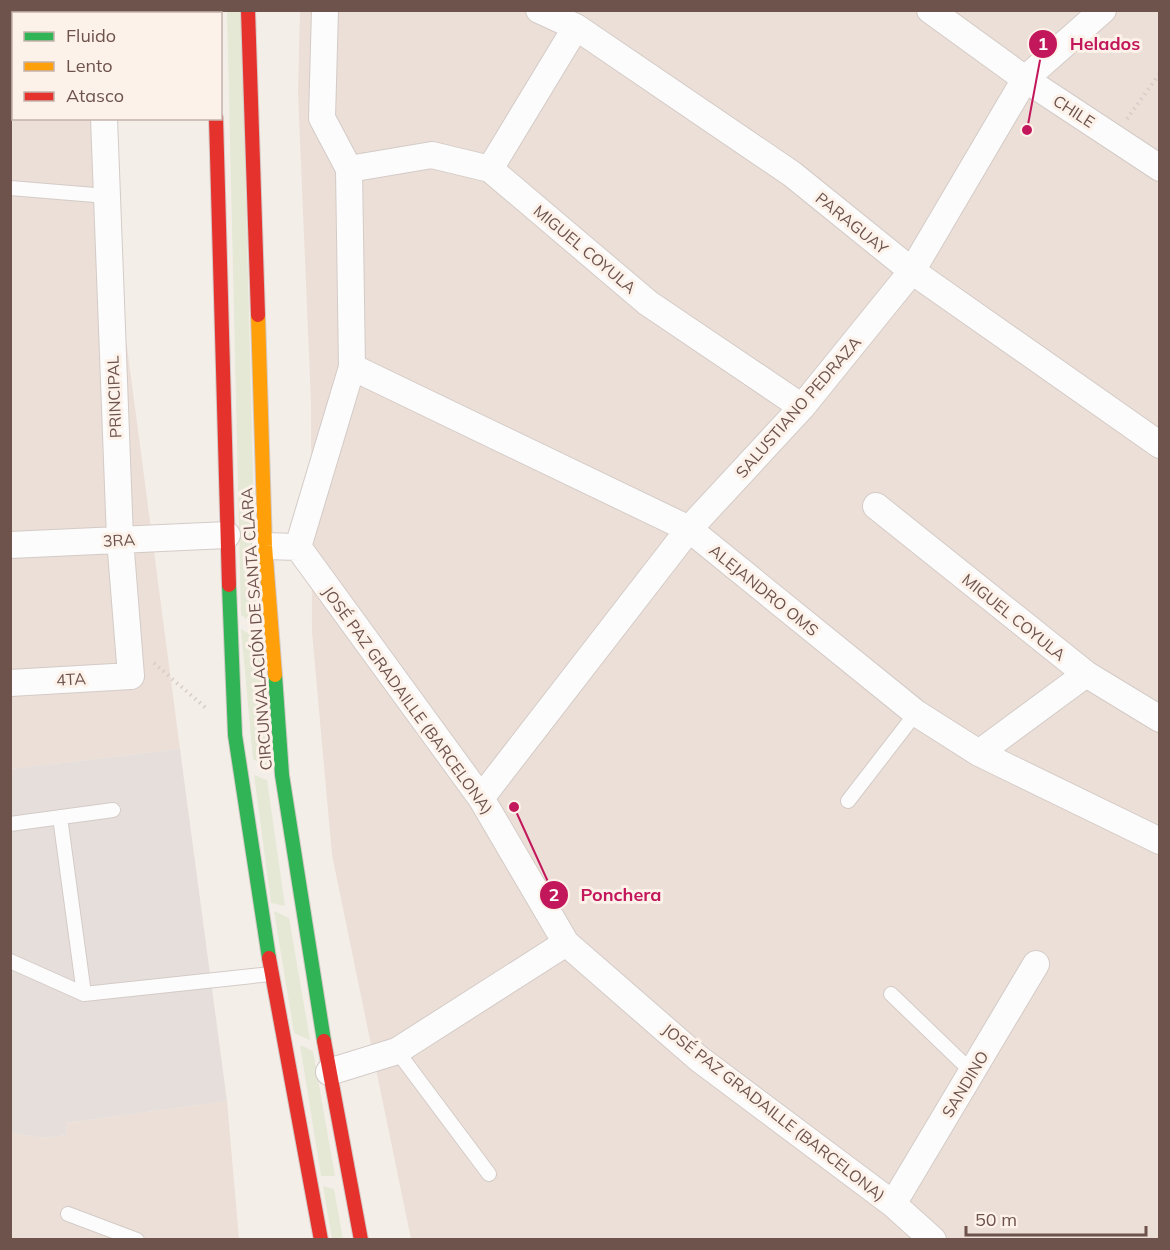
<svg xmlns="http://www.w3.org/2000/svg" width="1170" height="1250" viewBox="0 0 1170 1250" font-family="Mulish,sans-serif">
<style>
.residential{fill:#ecdfd7}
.industrial{fill:#e6deda}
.green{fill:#e4e8d5}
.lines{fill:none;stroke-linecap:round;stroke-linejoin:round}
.lane-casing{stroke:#d3cbc7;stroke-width:16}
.street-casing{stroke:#d3cbc7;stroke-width:28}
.fast-casing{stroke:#d3c9c6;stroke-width:16}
.slow-casing{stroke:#d3c9c6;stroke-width:16}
.jam-casing{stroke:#d3c9c6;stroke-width:16}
.path{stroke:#d6ccca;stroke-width:4;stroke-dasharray:1.5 4.5;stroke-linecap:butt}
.lane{stroke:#fdfcfc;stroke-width:14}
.street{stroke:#fdfcfc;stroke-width:26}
.fast{stroke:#30b455;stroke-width:14}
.slow{stroke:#ff9f0a;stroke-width:14}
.jam{stroke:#e5322d;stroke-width:14}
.labels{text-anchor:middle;stroke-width:6;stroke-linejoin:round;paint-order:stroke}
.street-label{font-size:16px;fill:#6e534d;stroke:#fcf2e9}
.leader{fill:none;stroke:#c2185b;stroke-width:2}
.callout-dot{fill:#c2185b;stroke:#fcf2e9;stroke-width:2}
.mark-label{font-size:18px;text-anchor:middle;font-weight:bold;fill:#fff}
.callout-label{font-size:18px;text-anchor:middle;font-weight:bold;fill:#c2185b;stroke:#fcf2e9;stroke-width:6;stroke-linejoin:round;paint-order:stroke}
</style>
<rect width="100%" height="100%" fill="#f4eee9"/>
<path class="residential" d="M10 11H96V14H14V118L97 119 180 749 11 769Z
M300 11H1159V1239H411L332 855 312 632 311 402 298 93Z
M227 1101 239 1239 11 1240V1133L45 1138 67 1135 66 1123Z"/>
<path class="industrial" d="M180 749 227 1101 66 1123 67 1135 45 1138 11 1133V769Z"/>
<path class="green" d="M227 11H241L257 625 241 615Z
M241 629 261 641 267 767 253 759Z
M254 775 267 780 285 906 271 903Z
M274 911 289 918 310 1040 294 1033Z
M300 1045 313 1051 335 1176H321Z
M323 1186 334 1189 343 1239H332Z"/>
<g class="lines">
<defs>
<path id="lane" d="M10 188 107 196
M848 801 916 713
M60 817 84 994
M10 824 113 810
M10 961 84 994 271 974
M891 994 972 1072
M397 1051 489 1174
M68 1214 137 1240"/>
<path id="street" d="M101 10V14
M539 10 576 27 792 174 912 271 1160 445
M930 10 1025 79 1160 168
M349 169 432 155 490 169 648 303 802 407
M490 169 576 27
M352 367 689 529 916 713 979 753 1160 841
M876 506 1086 674 1160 719
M10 545 227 535
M265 546 298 547 481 798 566 943 698 1058 893 1204 933 1240
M298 547 352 367 349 169 322 118 325 10
M10 683 131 676 120 539 104 118
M979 753 1086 674
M481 798 689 529 802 407 912 271 1025 79 1103 10
M329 1072 397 1051 566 943
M893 1204 1036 964"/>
<path id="fast" d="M229 585 235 735 269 958
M275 675 282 775 324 1041"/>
<path id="slow" d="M258 315 265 546 275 675"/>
<path id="jam" d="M213 10V14
M248 10 258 315
M216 118 229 585
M269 958 321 1240
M324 1041 361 1240"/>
</defs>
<use href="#lane" class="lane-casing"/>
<use href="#street" class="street-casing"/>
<use href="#fast" class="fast-casing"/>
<use href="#slow" class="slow-casing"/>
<use href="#jam" class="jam-casing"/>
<path class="path" d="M1127 119 1160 73
M154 663 207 709"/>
<use href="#lane" class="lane"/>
<use href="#street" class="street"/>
<use href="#fast" class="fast"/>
<use href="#slow" class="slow"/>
<use href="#jam" class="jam"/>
</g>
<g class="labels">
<g class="street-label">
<text transform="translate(1074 111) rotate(33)" y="6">CHILE</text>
<text transform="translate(852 223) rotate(39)" y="6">PARAGUAY</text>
<text transform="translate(585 249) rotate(40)" y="6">MIGUEL COYULA</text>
<text transform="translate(114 397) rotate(-92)" y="6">PRINCIPAL</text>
<text transform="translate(798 407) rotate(-49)" y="6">SALUSTIANO PEDRAZA</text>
<text transform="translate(119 540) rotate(-3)" y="6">3RA</text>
<text transform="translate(764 590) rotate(39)" y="6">ALEJANDRO OMS</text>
<text transform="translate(1014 617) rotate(39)" y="6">MIGUEL COYULA</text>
<text transform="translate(256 629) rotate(-94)" y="6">CIRCUNVALACIÓN DE SANTA CLARA</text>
<text transform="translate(71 679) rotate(-3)" y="6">4TA</text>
<text transform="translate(408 700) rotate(54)" y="6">JOSÉ PAZ GRADAILLE (BARCELONA)</text>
<text transform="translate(965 1084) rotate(-59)" y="6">SANDINO</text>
<text transform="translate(774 1112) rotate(38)" y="6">JOSÉ PAZ GRADAILLE (BARCELONA)</text>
</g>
</g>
<path class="leader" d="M1027 130L1043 44M514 807L554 895"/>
<g class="callout-dot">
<circle cx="1027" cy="130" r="6"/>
<circle cx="514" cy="807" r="6"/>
<circle cx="1043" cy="44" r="15"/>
<circle cx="554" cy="895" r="15"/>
</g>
<g class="mark-label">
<text x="1043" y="50">1</text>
<text x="554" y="901">2</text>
</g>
<g class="callout-label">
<text x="1105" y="50">Helados</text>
<text x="621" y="901">Ponchera</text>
</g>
<rect width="1170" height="1250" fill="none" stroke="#6e534d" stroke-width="24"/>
<rect x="12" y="12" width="210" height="108" fill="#fcf2e9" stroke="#c3b2ab" stroke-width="1.5"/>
<rect x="24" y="32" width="30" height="9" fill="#30b455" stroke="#c3b2ab" stroke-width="1.5"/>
<text x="66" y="42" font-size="18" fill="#6e534d">Fluido</text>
<rect x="24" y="62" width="30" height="9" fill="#ff9f0a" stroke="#c3b2ab" stroke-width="1.5"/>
<text x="66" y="72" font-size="18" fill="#6e534d">Lento</text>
<rect x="24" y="92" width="30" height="9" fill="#e5322d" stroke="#c3b2ab" stroke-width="1.5"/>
<text x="66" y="102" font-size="18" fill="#6e534d">Atasco</text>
<path d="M966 1226v9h180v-9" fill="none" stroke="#6e534d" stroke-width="3"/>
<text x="975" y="1226" font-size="18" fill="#6e534d" stroke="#fcf2e9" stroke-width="4.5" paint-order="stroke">50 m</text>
</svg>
